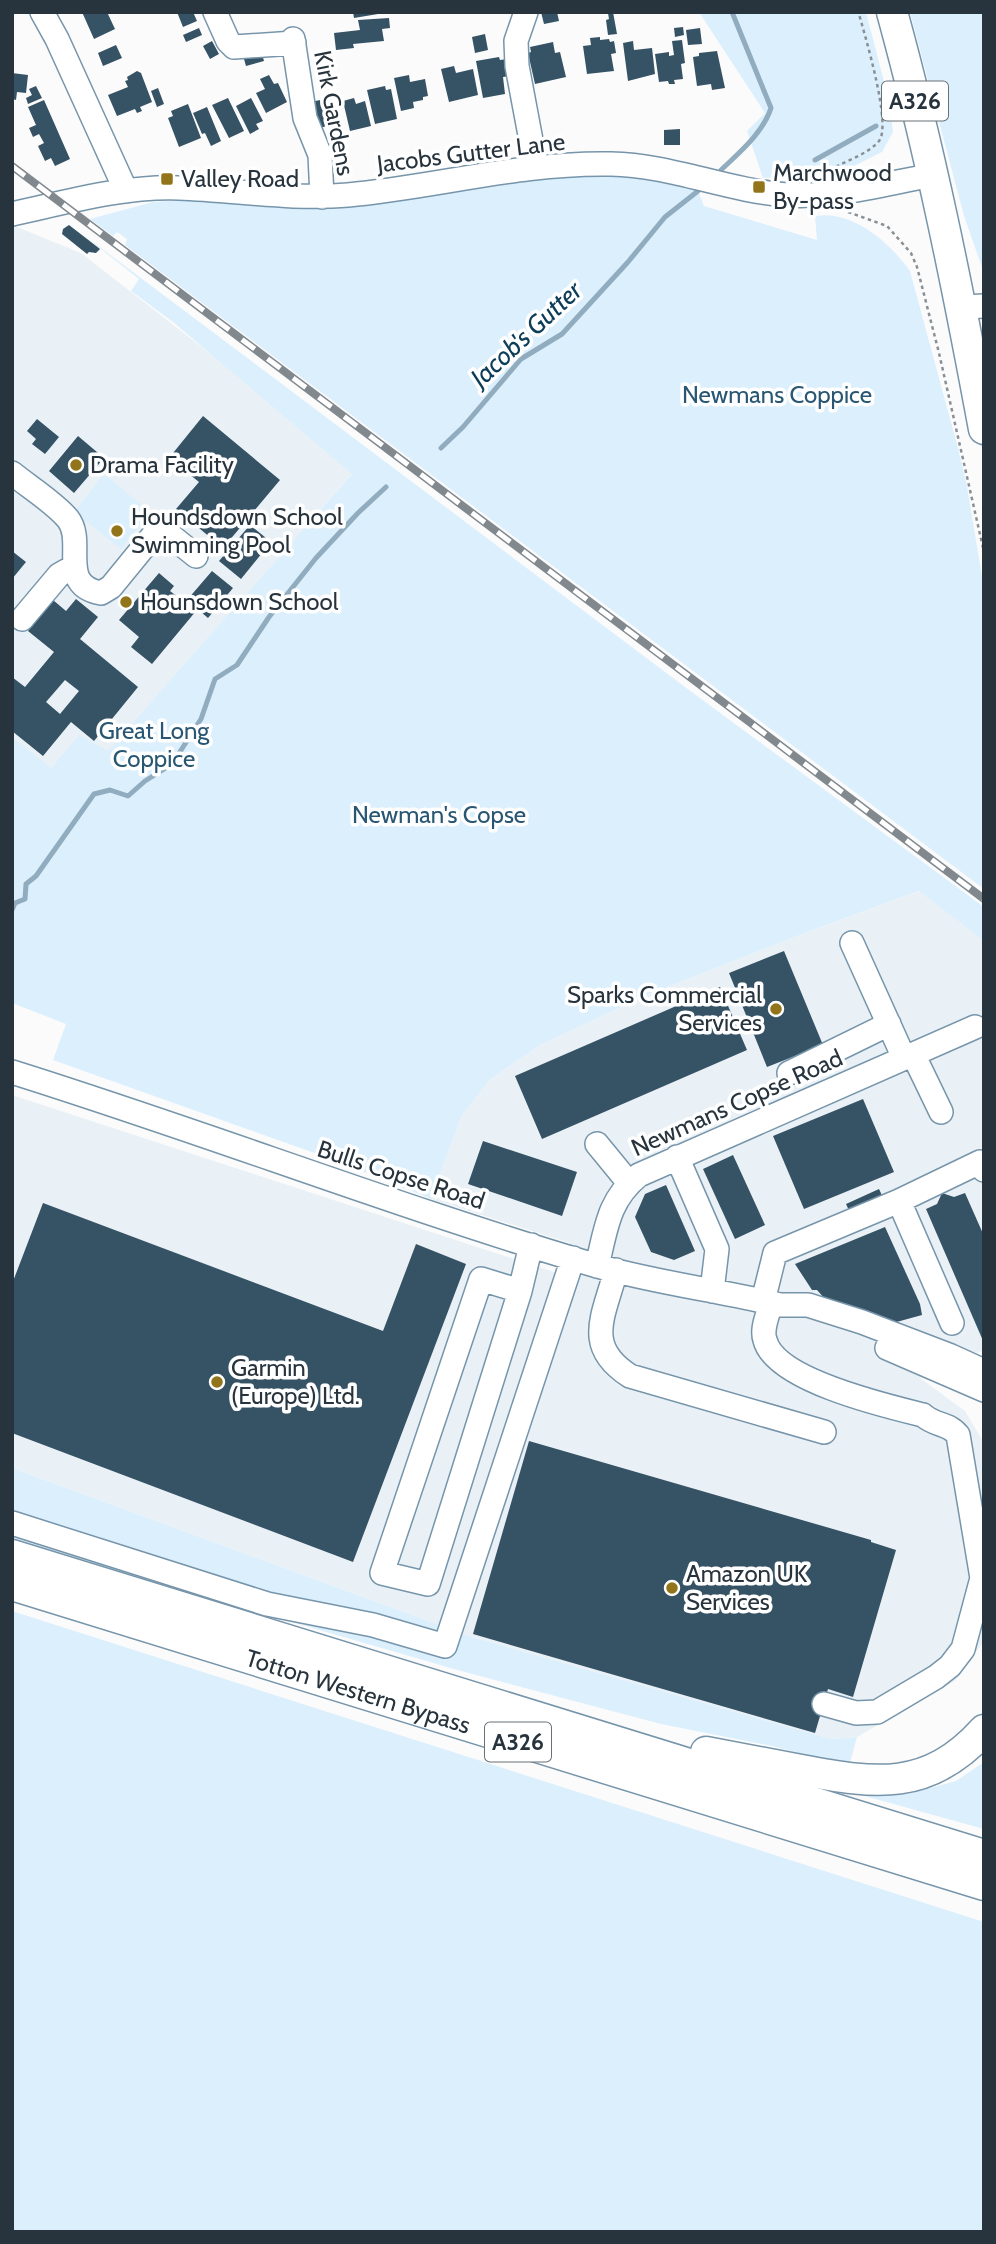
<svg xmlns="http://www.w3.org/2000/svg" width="996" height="2244" viewBox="0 0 996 2244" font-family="Cabin,sans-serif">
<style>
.built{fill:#e9f1f6}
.green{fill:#dceffd}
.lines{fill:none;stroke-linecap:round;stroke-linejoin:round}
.stream{stroke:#91acbe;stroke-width:5}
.building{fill:#365265;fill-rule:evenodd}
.minor-casing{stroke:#7795aa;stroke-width:26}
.major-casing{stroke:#7795aa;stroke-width:33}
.path{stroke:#899095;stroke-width:2.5;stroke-dasharray:3.5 3.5;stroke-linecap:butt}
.minor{stroke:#fff;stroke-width:23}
.major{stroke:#fff;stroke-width:30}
.rail-casing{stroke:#82898e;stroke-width:8}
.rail{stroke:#fff;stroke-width:5;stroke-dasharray:16;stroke-linecap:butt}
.poi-dot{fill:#92741a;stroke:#fff;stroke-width:2.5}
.labels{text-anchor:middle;stroke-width:7;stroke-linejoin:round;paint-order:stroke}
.shield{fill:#fff;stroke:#687177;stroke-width:2}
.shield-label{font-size:23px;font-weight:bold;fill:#28343d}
.street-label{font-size:24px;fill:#28343d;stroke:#fff}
.poi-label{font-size:24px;fill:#28343d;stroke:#fff;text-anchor:start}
.park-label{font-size:24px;fill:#285673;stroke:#fff}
.water-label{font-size:26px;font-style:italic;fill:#0b3c58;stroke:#fff}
</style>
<rect width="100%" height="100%" fill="#fbfbfb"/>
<path class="built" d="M12 225 81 253 357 468 108 752 79 736 12 813Z
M920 891 984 941V1350L977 1353 939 1342 920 1378 965 1411 984 1443V1641L955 1681 857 1737 831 1739 472 1637 12 1468V1095L560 1274 570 1243 431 1199 461 1117 489 1080 542 1044 649 994 810 931Z"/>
<path class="green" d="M699 12H866L889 101 893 132 882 152 838 174 763 178 747 131 765 113Z
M910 12H984V273L964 216Z
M594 173 664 179 698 191 704 206 817 240 815 216C853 210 889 242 910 271L958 448 967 486 984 589V889L125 245 127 239 117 232 113 236 90 219 153 202 168 201 230 199 356 206 466 185Z
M77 230 689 690 984 907V941L919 891 810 931 649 994 542 1044 489 1080 461 1117 431 1199 337 1161 53 1060 66 1024 12 1003V737L51 768 79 735 108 751 352 474 173 322 131 291 139 279Z
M104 474 151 512 121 549 74 512Z
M12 1468 472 1637 831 1739 857 1737 849 1766 772 1746 661 1724 461 1671 12 1541Z
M12 1611 984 1922V2232H12Z
M984 1762V1829L861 1795 908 1794 956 1781Z"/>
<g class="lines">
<path class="stream" d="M815 160 876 126
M721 170C739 153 763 133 771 108L732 12
M441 448 463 427 521 359 562 334 628 262 665 217 698 191
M12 910 15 903 25 899 26 884 36 876 94 794 110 790 128 796 145 781 169 766 176 758 201 719 215 679 237 665 269 617 316 558 358 513 386 487"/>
</g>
<path class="building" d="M82 12H107L115 29 94 39Z
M177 12H193L197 21 183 27Z
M353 12H378V14L354 18Z
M541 12H557L559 21 544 24Z
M610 12H613L617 34 608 35 606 20 609 19 608 13Z
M389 18 390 28 382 29 384 41 353 44 354 48 336 50 334 33 360 30 358 20Z
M683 27 684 35 675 37 674 28Z
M199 28 202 35 186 42 183 35Z
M700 28 702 44 688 45 686 30Z
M485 34 488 50 475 53 472 37Z
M600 37V40L609 39 610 42 614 41 616 53 611 54 614 71 587 74 583 46 591 45 590 38Z
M682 40 685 63 681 64 683 79 674 80 675 84H669L668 81 659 82 655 54 669 52V56L674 55 672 41Z
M212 41 219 54 210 59 203 46Z
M633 41 634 50 652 48 655 74 628 81 623 43Z
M553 42 555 53 560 52 566 77 535 84 528 53 531 52 530 47Z
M116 45 122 58 103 66 98 53Z
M260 47 264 61 246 66 242 52Z
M717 51 725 88 712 90 711 84 697 86 693 57 699 56V53Z
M499 57 500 60 507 59 510 76 503 77 505 94 483 98 476 61Z
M454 66 456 73 473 69 478 95 449 102 441 69Z
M137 71 141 73 152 102 140 107 142 111 137 113 135 109 117 116 108 95 128 87 125 81 128 80 127 77Z
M12 73 28 75 26 93 17 92 16 100 12 99Z
M269 75 274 84 278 83 287 102 266 113 256 93 265 89 260 79Z
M409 75 410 82 425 79 428 96 423 97V100L413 102 414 108 401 111 394 78Z
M36 86 42 98 28 104 26 98 32 95 29 89Z
M385 86 386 90 391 89 397 119 375 124 367 90Z
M158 88 164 104 157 107 151 91Z
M228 98 244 131 229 138 212 105Z
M251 98 263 121 256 124 259 129 250 134 236 106Z
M331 98 333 108 337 107 340 119 335 120 336 124 315 129 310 102Z
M354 98 356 104 365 101 371 126 350 131 343 101Z
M44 100 70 159 55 166 51 158 45 161 38 146 44 143 39 134 33 137 29 128 36 125 28 107Z
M188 104 201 138 179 147 168 118 173 116 171 111Z
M207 107 221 141 211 146 205 133 202 134 193 113Z
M680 129V145H664V130Z
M69 225 100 249 96 253 89 252 87 254 62 234 63 229Z
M203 416 280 480 223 548 176 509 199 482 169 458Z
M37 419 59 437 45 454 32 444 36 439 27 431Z
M78 436 104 458 74 493 49 471Z
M250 525 271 542 241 579 219 561Z
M12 551 26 562 12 579Z
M212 571 233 588 208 618 187 600Z
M159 573 174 586 170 591 196 611 152 664 131 647 139 637 119 620Z
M76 599 98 617 80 639 138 687 94 741 71 722 43 756 12 731V677L25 687 54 652 28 631 53 600 66 611ZM65 680 79 691 60 714 46 702Z
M784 951 823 1045 767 1067 729 973Z
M720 987 747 1050 542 1139 515 1076Z
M863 1099 894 1172 804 1209 773 1136Z
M483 1141 577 1172 562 1216 468 1184Z
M733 1155 765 1225 735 1239 703 1169Z
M666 1185 695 1251 674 1260 651 1252 635 1217 645 1194Z
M879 1189 886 1204 853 1219 846 1204Z
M942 1193 954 1197 965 1193 984 1236V1343L926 1209 937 1204Z
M43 1203 383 1331 416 1244 466 1264 353 1562 12 1433V1284Z
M885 1227 920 1304 922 1315 882 1326 826 1300 817 1290H812L795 1264Z
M529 1441 871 1540V1542L896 1550 853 1697 828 1689 815 1733 473 1634Z"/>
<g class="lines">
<defs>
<path id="minor" d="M42 12 57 39 126 191
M215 12 228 41 234 47 294 43
M526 12 516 41 517 66 536 167
M293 39 305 118 320 155 322 197
M12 214C67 202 123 186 179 188 236 190 292 200 348 195 436 187 522 162 611 164 672 165 727 191 788 195 836 198 887 183 934 175
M962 307 984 306
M12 473C29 487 55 503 68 519 86 542 57 585 101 593L111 587 160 527 196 556
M22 619 59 575 66 571 75 569
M852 943 904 1058
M913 1054 941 1112
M12 1072C207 1133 398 1207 594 1265 655 1283 719 1290 780 1305H808L862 1322 951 1356 984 1371
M789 1073 889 1024
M597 1144 629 1183
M677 1157 717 1249 712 1291
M899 1201 952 1323
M597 1266C606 1229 608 1200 639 1175L975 1027
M616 1270C604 1316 583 1346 630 1376L824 1432
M520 1291 428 1584 382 1573 481 1279 520 1291 531 1245
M763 1301 775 1253 899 1201 980 1162 984 1170
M771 1303C768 1315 761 1329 765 1340 775 1380 886 1406 923 1415 935 1426 949 1423 958 1435L982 1578 963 1649 950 1666 936 1677 877 1712 856 1713 824 1704
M887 1348 984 1390
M12 1523 267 1604 373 1625 445 1646 573 1258"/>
<g id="major">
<path d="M892 12C930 150 958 289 984 429"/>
<path d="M12 1555 984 1855"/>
<path id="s1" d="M12 1585 984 1885"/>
<path d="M706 1752C737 1758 769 1764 801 1770 876 1784 928 1792 984 1730"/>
</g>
</defs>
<use href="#minor" class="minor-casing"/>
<use href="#major" class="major-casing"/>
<path class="path" d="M824 174C840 162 865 157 879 141 892 125 865 36 859 14
M848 212 887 226 911 253 917 267 939 353 984 552"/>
<use href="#minor" class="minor"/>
<use href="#major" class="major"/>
<defs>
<path id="rail" d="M12 166 984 899"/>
</defs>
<use href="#rail" class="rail-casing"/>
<use href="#rail" class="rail"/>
</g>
<g class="poi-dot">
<rect x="160" y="172" width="14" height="14" rx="3.5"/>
<rect x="752" y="180" width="14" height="14" rx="3.5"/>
<circle cx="76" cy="465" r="7"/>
<circle cx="117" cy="531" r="7"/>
<circle cx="126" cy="602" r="7"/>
<circle cx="776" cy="1009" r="7"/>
<circle cx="217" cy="1382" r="7"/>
<circle cx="672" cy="1588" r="7"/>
</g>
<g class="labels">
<g class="shield">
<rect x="882" y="81.5" width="66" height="39" rx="5"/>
<rect x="485" y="1722.5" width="66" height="39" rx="5"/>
</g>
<g class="shield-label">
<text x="915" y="109">A326</text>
<text x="518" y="1750">A326</text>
</g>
<g class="street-label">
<text transform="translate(334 113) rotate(79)" y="8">Kirk Gardens</text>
<text transform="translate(471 153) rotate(-7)" y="8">Jacobs Gutter Lane</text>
<text transform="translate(737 1103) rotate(-24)" y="8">Newmans Copse Road</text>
<text transform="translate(401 1175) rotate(18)" y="8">Bulls Copse Road</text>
<text dy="8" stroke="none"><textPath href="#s1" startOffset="362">Totton Western Bypass</textPath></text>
</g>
<g class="poi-label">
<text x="773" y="181">Marchwood<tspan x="773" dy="28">By-pass</tspan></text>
<text x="181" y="187">Valley Road</text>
<text x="90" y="473">Drama Facility</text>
<text x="131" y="525">Houndsdown School<tspan x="131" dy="28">Swimming Pool</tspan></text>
<text x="140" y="610">Hounsdown School</text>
<text x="762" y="1003" text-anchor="end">Sparks Commercial<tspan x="762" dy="28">Services</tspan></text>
<text x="231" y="1376">Garmin<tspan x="231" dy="28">(Europe) Ltd.</tspan></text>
<text x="686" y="1582">Amazon UK<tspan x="686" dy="28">Services</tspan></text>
</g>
<g class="park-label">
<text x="777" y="403">Newmans Coppice</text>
<text x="154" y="739">Great Long<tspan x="154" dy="28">Coppice</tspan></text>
<text x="439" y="823">Newman's Copse</text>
</g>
<g class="water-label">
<text transform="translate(526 334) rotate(-43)" y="9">Jacob's Gutter</text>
</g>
</g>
<rect width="996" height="2244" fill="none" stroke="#28343d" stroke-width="28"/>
</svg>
